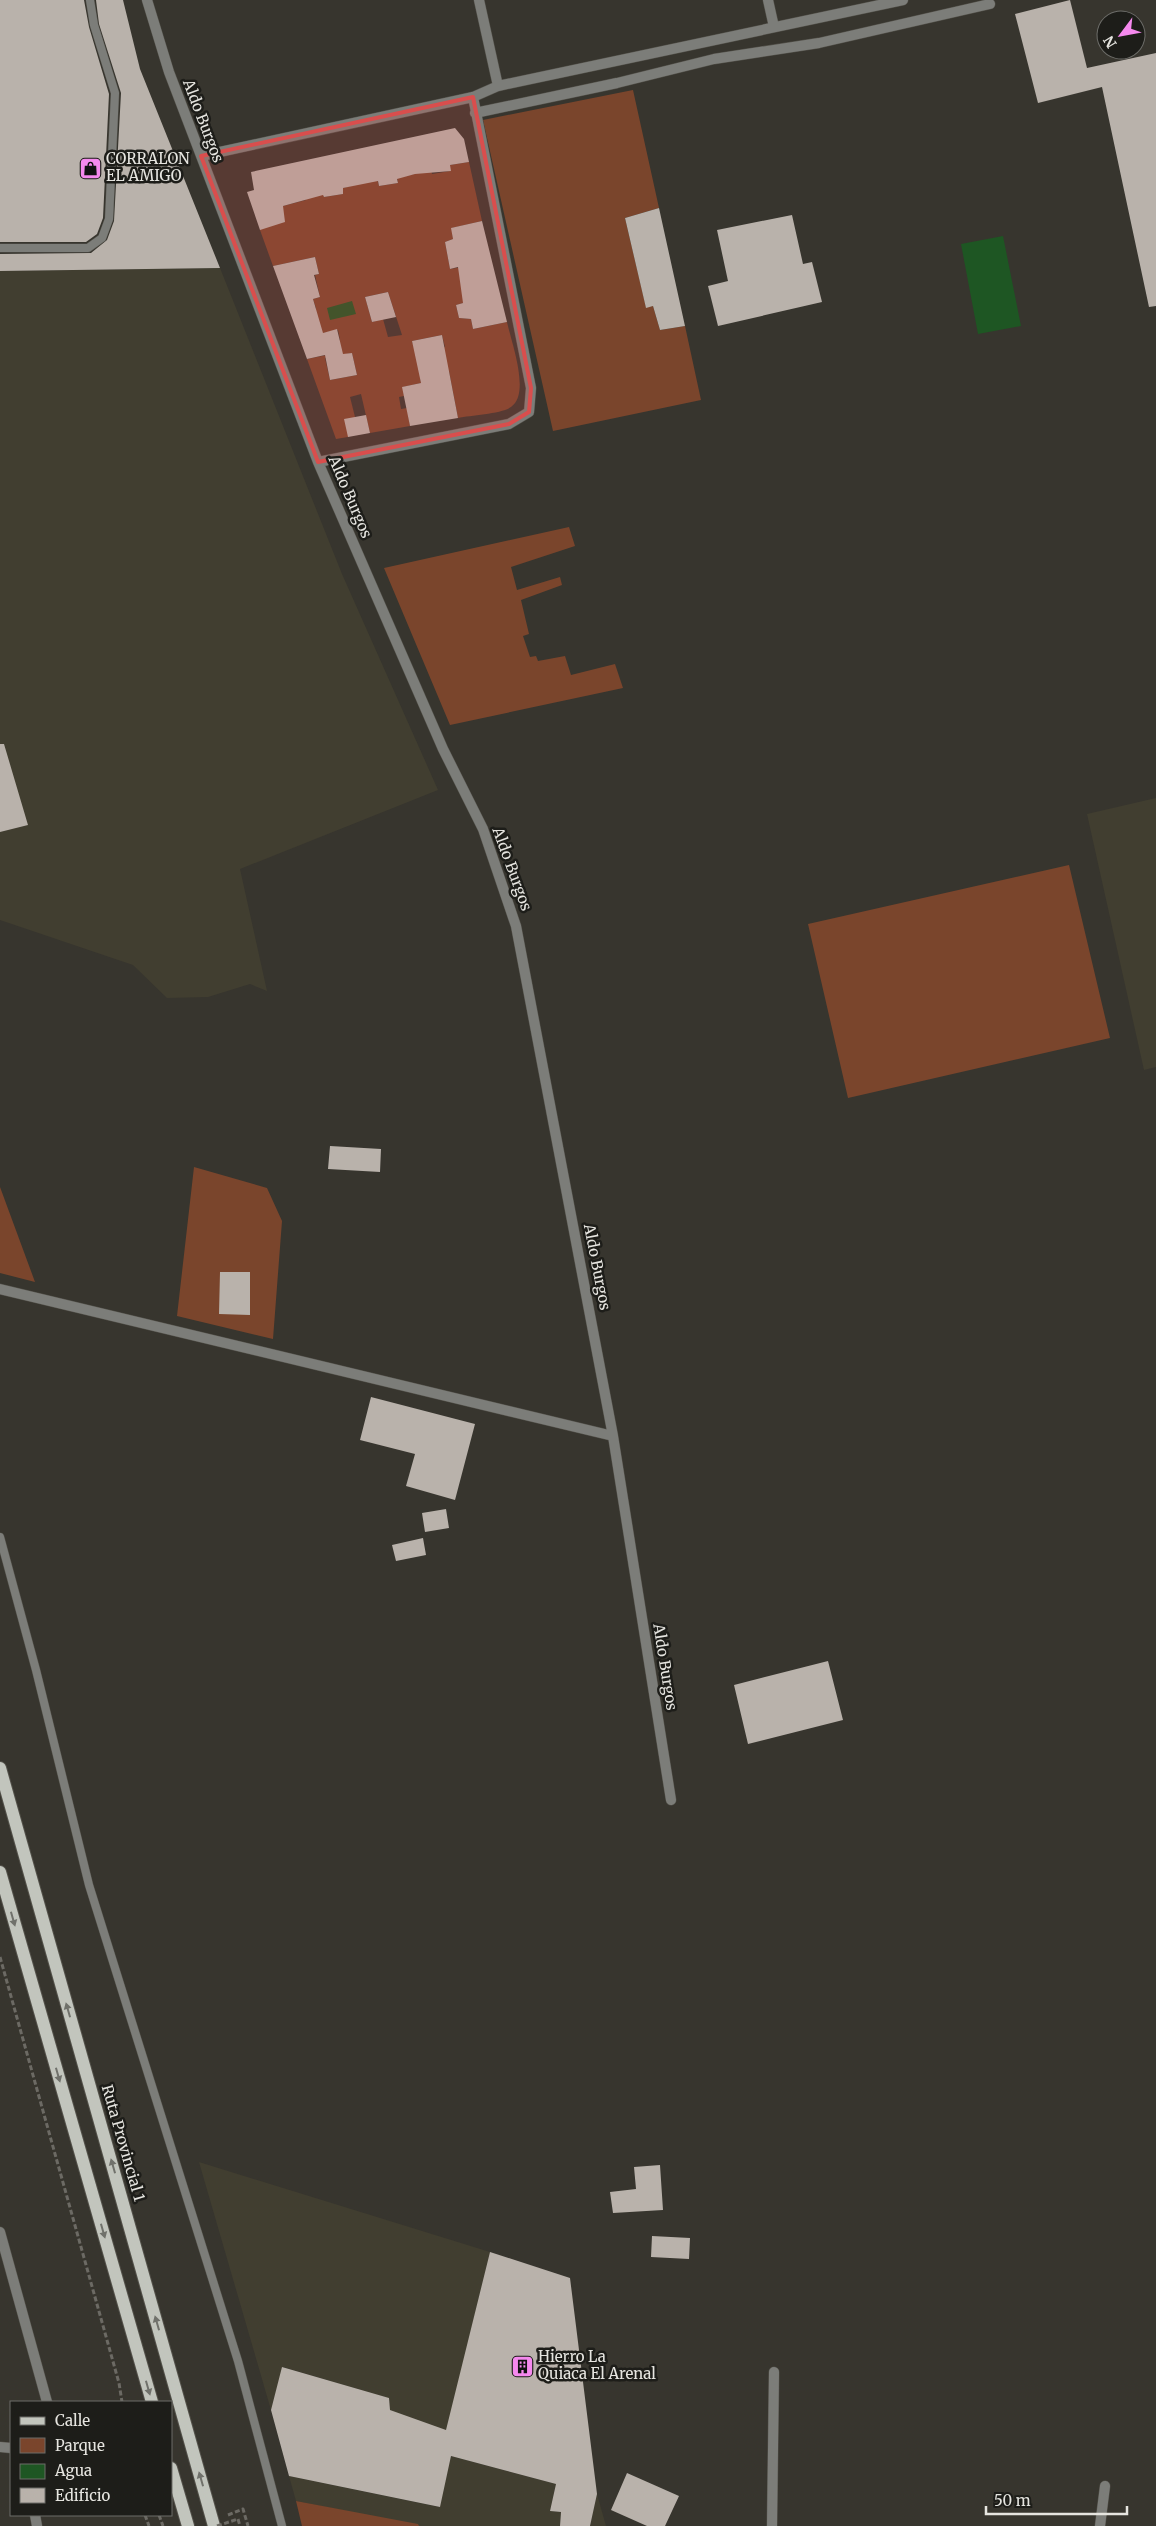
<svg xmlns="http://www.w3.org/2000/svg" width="1156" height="2526" viewBox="0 0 1156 2526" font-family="Merriweather,serif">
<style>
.built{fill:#413e30}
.green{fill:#7a452c;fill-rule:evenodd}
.water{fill:#1e5623}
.building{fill:#b9b2ab}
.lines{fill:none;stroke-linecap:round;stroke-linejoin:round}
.lane-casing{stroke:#53514a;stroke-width:9}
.street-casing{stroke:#53514a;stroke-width:11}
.primary-casing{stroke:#53514a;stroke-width:14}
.path{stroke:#6c6a64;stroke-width:3;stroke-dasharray:5 2.5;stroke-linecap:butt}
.lane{stroke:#7c7d79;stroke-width:8}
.street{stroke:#7c7d79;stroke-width:10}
.primary{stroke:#c2c5bd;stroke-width:12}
.path-bridge{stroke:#6c6a64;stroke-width:3;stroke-dasharray:5 2.5;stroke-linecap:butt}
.oneway{fill:#70716b}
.marked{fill:#d94e4d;fill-opacity:0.2;stroke:#d94e4d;stroke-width:4;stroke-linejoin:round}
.labels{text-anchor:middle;stroke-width:5;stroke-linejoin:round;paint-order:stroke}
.street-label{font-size:15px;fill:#e6e5e0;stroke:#1d1d19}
.poi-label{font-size:15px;fill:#e6e5e0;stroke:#1d1d19;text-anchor:start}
</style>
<rect width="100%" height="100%" fill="#37352e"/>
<path class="built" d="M220 268 342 574 438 790 240 869 267 991 250 984 208 997 167 998 133 965 0 920V271Z
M1156 798V1067L1144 1070 1087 814Z
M199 2162 490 2252 441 2454 390 2410 388 2398 283 2367 271 2410Z
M451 2456 556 2484 550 2511 561 2512 560 2526H419L296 2501 289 2476 439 2507Z
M597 2494 606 2526H590Z"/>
<path class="green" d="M633 90 659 208 625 218 646 307 653 306 660 330 685 326 701 400 553 431 483 120Z
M469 162 482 221 452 228 453 239 445 242 450 269 463 267V303L456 305 459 318 471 319 473 329 507 322C511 341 531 394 511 407 501 414 471 415 458 418L449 371 420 376 421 383 403 387 404 396 399 397 401 409 407 408 410 426 370 433 361 394 350 397 355 417 348 437 336 439 307 359 337 353 335 342 340 340 338 330 299 338 316 308 313 299 320 297 315 275 319 274 315 257 273 266 260 230 283 206 306 200 305 193 322 191 324 197 343 194V188L377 179 379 186 398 183 397 178 431 170 432 174 450 171V165ZM388 292 402 335 388 337 383 319 372 322 365 297ZM442 335 445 347 416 354 412 341ZM352 353 357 375 330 380 325 358Z
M569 527 575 546 511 567 517 590 560 577 562 585 521 600 529 634 523 636 530 657 536 656 538 661 565 656 571 675 615 664 623 688 450 725 384 568Z
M1069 865 1110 1038 848 1098 808 924Z
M194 1167 267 1188 282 1221 273 1339 177 1316Z
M0 1187 35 1282 0 1273Z
M296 2501 418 2524 419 2526H302Z"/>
<path class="water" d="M1003 236 1021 326 978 334 961 244Z
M352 301 356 314 330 320 327 308Z"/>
<path class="building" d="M0 0H84L89 27 109 94 103 218 97 234 86 242H0Z
M96 0H123L140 69 220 268 0 271V254L91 253 107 240 114 221 121 93 99 24Z
M1070 0 1087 68 1156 53V306L1149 307 1102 87 1038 103 1015 14Z
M455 128 464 139 469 162 450 165 451 171 415 174 397 179 398 183 379 186 378 181 343 188V194L324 197 323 195 283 206 285 222 260 230 247 192 254 190 251 172Z
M659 208 685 326 660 330 653 306 646 308 625 218Z
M792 215 803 264 812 262 822 302 718 326 708 286 728 281 717 230Z
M482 221 507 322 473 329 471 319 459 318 456 305 463 303 458 267 450 269 445 242 453 239 451 228Z
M315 257 319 274 314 275 320 297 313 299 323 333 337 329 343 354 352 353 357 375 330 380 325 355 307 359 273 266Z
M388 292 396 317 372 322 365 297Z
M442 335 458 418 410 426 402 387 421 383 412 341Z
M366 415 370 433 348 437 344 419Z
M0 744H4L28 825 0 832Z
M330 1146 381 1149 380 1172 328 1169Z
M220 1272H250V1315L219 1314Z
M371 1397 475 1424 455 1500 406 1486 415 1454 360 1440Z
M446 1509 449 1528 425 1532 422 1513Z
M423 1538 426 1555 396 1561 392 1545Z
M828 1661 843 1720 748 1744 734 1685Z
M660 2165 663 2210 613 2213 610 2192 636 2189 634 2167Z
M652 2236 690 2238 689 2259 651 2257Z
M490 2252 570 2278 597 2494 590 2526H560L561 2512 550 2511 556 2484 451 2456 440 2507 289 2476 271 2410 282 2367 389 2398 390 2410 446 2430Z
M627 2473 679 2496 665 2526H647L611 2510Z"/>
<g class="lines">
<defs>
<path id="lane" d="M0 248H88L102 238 109 219 115 93 94 25 90 0
M0 1537 36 1670 89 1885 238 2361 282 2526"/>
<path id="street" d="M147 0 169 72 318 462 443 749 483 829 516 926 613 1436 671 1800
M479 0 498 86
M768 0 774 27
M475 113 617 83 714 59 819 43 990 4
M201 156 473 97 498 86 903 0
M318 462 509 424 529 412 531 388 473 97
M0 1289 613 1436
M0 2232 47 2402
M0 2447 11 2448
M35 2515 37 2526
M772 2526 774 2372
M1100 2526 1105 2486"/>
<path id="primary" d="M0 1768 214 2526
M0 1872 152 2402
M171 2468 188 2526"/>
</defs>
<use href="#lane" class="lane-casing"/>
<use href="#street" class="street-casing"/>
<use href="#primary" class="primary-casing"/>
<path class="path" d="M0 1957 119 2383 122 2402
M145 2515 149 2526
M159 2515 163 2526
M228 2515 243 2509 248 2526
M238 2519 240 2526"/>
<use href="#lane" class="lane"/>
<use href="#street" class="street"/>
<use href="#primary" class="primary"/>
<path class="path-bridge" d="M217 2526 238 2519"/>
</g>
<defs><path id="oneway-solid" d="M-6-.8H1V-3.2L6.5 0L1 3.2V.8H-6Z" transform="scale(1.25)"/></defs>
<g class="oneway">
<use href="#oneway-solid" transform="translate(13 1919) rotate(74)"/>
<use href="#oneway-solid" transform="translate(68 2010) rotate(-106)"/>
<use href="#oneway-solid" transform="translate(58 2075) rotate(74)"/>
<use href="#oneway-solid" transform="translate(113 2166) rotate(-106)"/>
<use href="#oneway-solid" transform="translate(103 2231) rotate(74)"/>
<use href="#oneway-solid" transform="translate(157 2323) rotate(-106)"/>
<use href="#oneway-solid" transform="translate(148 2388) rotate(74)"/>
<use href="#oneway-solid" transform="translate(201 2479) rotate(-106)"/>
</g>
<path class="marked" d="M473 97 531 388 529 412 509 424 318 462 201 156Z"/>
<defs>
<symbol id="shop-square" viewBox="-11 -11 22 22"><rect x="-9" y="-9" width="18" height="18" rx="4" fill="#f589ee" stroke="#1d1d19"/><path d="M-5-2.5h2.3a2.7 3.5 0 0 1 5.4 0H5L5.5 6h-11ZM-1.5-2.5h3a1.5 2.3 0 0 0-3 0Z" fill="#111"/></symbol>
<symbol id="building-square" viewBox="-11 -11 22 22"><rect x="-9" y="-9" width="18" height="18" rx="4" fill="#f589ee" stroke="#1d1d19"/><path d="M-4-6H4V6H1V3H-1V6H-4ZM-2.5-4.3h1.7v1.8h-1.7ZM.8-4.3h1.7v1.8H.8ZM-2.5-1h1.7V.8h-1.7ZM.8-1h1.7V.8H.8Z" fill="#111"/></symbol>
</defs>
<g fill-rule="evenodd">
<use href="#shop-square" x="78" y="156" width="25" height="25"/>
<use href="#building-square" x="510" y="2354" width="25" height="25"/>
</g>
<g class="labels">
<g class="street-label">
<text transform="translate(203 121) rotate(69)" y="5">Aldo Burgos</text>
<text transform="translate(350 497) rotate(67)" y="5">Aldo Burgos</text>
<text transform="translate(512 869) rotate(70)" y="5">Aldo Burgos</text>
<text transform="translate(597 1267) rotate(79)" y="5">Aldo Burgos</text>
<text transform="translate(665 1667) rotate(81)" y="5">Aldo Burgos</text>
<text transform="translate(123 2143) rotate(74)" y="5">Ruta Provincial 1</text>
</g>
<g class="poi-label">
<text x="106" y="164">CORRALON<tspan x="106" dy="17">EL AMIGO</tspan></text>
<text x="538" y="2362">Hierro La<tspan x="538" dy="17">Quiaca El Arenal</tspan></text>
</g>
</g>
<rect x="10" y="2401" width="162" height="115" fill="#1d1d19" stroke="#6d6d69"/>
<rect x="20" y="2417" width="25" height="8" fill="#c2c5bd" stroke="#6d6d69"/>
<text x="55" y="2426" font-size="15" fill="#e6e5e0">Calle</text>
<rect x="20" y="2438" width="25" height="15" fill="#7a452c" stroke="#6d6d69"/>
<text x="55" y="2451" font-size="15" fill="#e6e5e0">Parque</text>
<rect x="20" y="2464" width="25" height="15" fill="#1e5623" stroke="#6d6d69"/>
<text x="55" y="2476" font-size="15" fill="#e6e5e0">Agua</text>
<rect x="20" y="2488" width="25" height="15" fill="#b9b2ab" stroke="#6d6d69"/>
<text x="55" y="2501" font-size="15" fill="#e6e5e0">Edificio</text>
<g transform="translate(1121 35) rotate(238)"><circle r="24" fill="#1d1d19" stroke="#6d6d69"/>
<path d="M0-4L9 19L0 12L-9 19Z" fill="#f589ee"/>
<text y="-8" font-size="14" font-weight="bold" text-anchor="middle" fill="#e6e5e0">N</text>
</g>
<path d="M986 2506v8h141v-8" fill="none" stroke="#e6e5e0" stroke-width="2.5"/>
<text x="994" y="2506" font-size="15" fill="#e6e5e0" stroke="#1d1d19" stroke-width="4" paint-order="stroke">50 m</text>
</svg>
